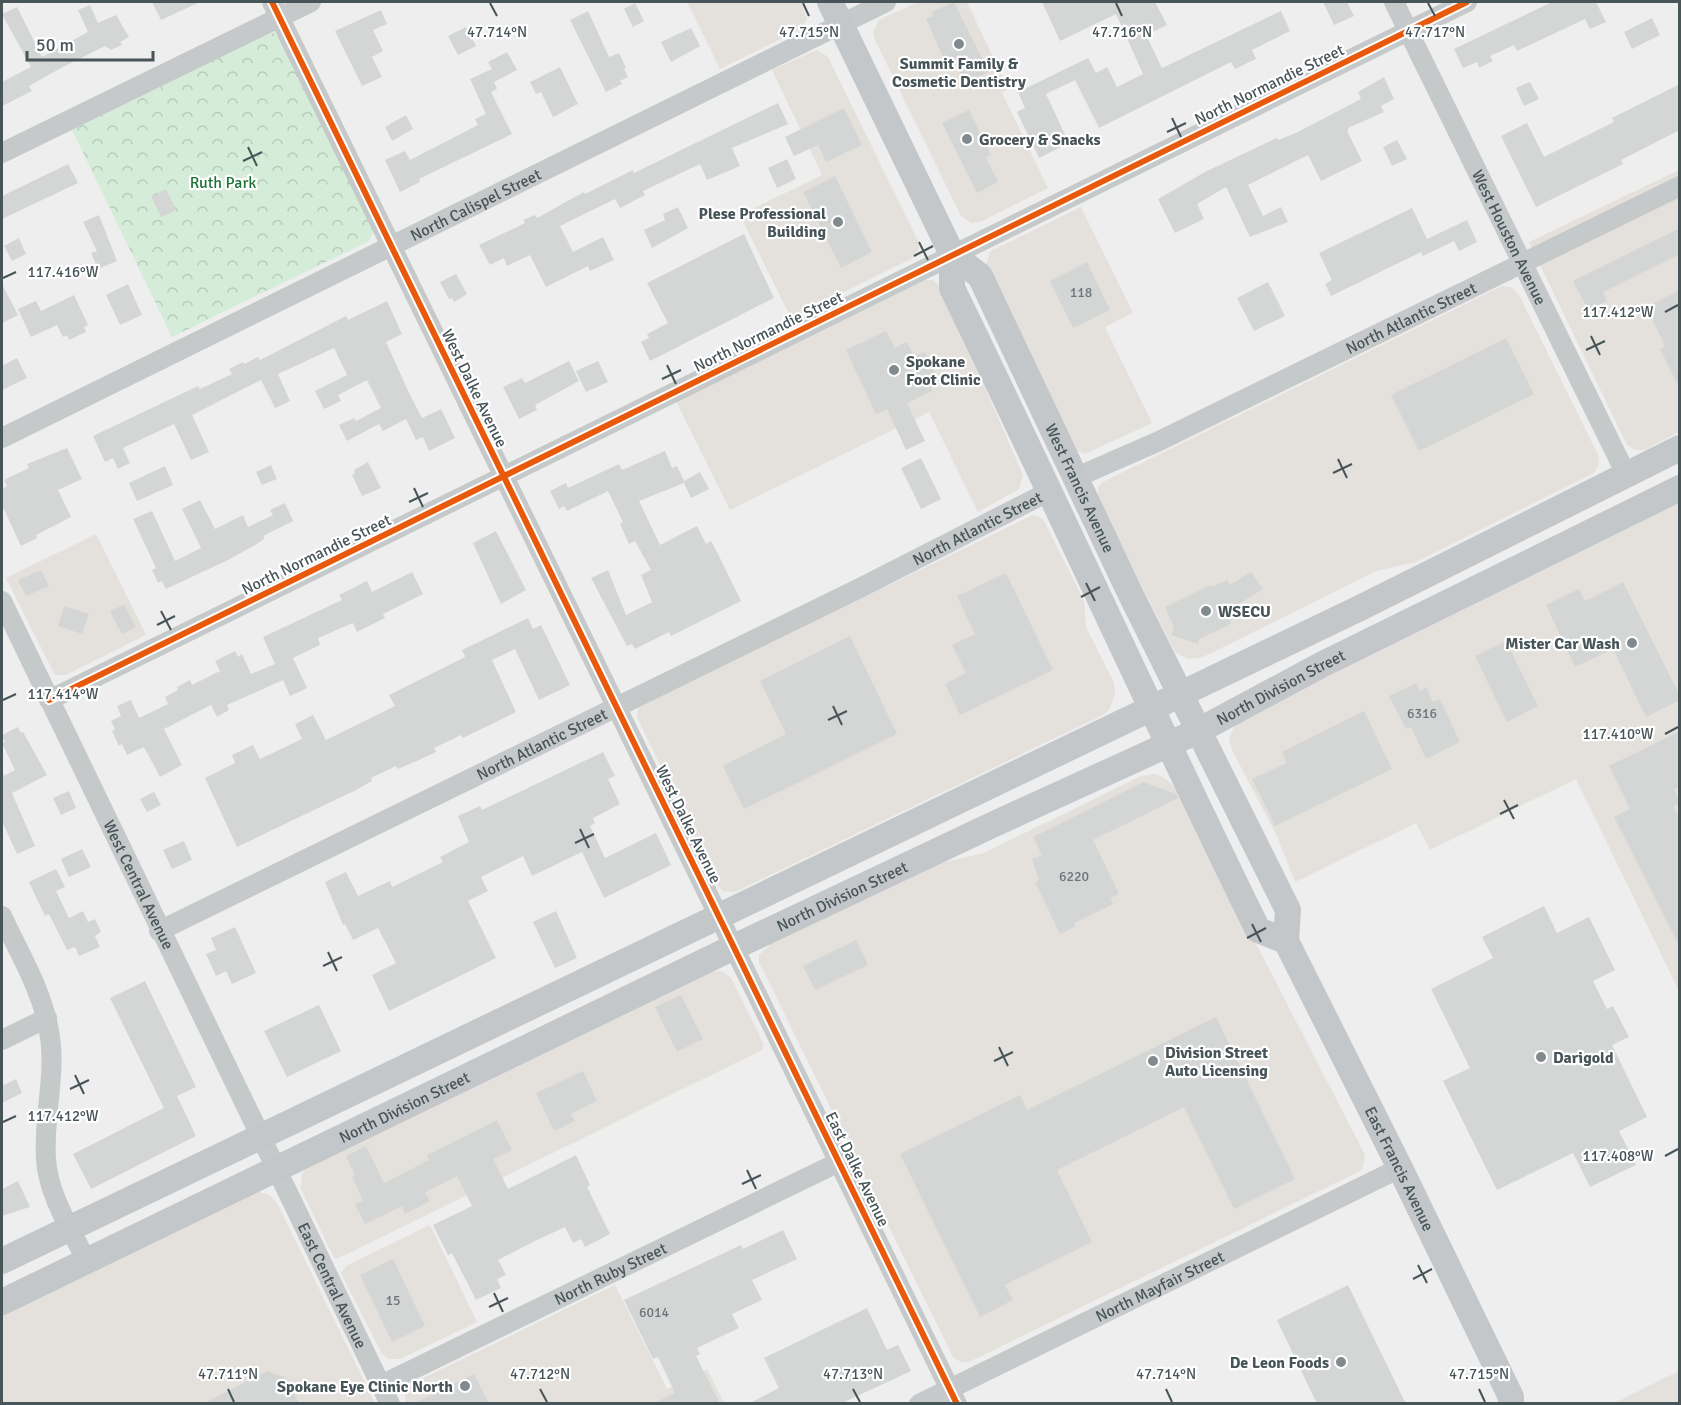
<svg xmlns="http://www.w3.org/2000/svg" width="1681" height="1405" viewBox="0 0 1681 1405" font-family="Signika,sans-serif">
<style>
.commercial{fill:#e4e0db}
.forest{fill:url(#forest-crowns)}
.building{fill:#d4d6d6}
.lines{fill:none;stroke-linecap:round;stroke-linejoin:round}
.minor{stroke:#c5c9c9;stroke-width:20}
.major{stroke:#c3c7c9;stroke-width:26}
.cycleway-casing{stroke:#fff;stroke-width:10}
.cycleway{stroke:#e8590c;stroke-width:6}
.ticks{fill:none;stroke:#475458;stroke-width:2}
.poi-dot{fill:#818a8c;stroke:#fff;stroke-width:2}
.labels{text-anchor:middle;stroke-width:4.5;stroke-linejoin:round;paint-order:stroke}
.number-label{font-size:14px;fill:#6c7679}
.poi-label{font-size:16px;font-weight:bold;fill:#475458;stroke:#fff;text-anchor:start}
.street-label{font-size:16px;fill:#475458;stroke:#fff}
.park-label{font-size:16px;fill:#1e7237;stroke:#fff}
.ticks-label{font-size:15px;text-anchor:middle;fill:#475458;stroke:#fff;stroke-width:4.5;stroke-linejoin:round;paint-order:stroke}
</style>
<defs>
<pattern id="forest-crowns" width="20" height="18" patternUnits="userSpaceOnUse" patternTransform="scale(1.5)"><rect width="20" height="18" fill="#d4ecd8"/><path d="M2 6a3 3 0 1 1 6 0M12 15a3 3 0 1 1 6 0" fill="none" stroke="#b7ccbc"/></pattern>
</defs>
<rect width="100%" height="100%" fill="#eee"/>
<path class="commercial" d="M687 2H801L807 19 801 29 720 69Z
M918 2H967L1008 89 1002 93 1048 188 980 222 971 223 961 216 875 40 873 32 879 20Z
M817 50 828 57 918 241 919 248 913 258 791 318 740 215 822 175 772 70Z
M1679 170V432L1644 450H1635L1627 445 1529 242Z
M1081 207 1133 313 1105 327 1152 423 1085 454 1075 450 985 267 991 251Z
M923 280H933L941 287 1023 475 1019 489 978 512 929 412 730 510 676 401Z
M1502 286 1511 287 1519 295 1599 457 1598 466 1594 473 1416 562 1376 571 1203 657 1188 659 1175 652 1098 498V488L1101 483Z
M1679 501V991L1576 779 1430 850 1416 823 1295 882 1277 836 1232 750 1229 738 1237 721Z
M1033 515 1043 519 1084 601 1086 627 1114 683 1115 694 1109 710 1103 715 735 892 723 891 718 886 637 717 639 707Z
M96 534 146 635 66 675H55L6 578Z
M1155 774 1165 778 1176 789 1360 1145 1365 1155 1362 1170 969 1362H961L953 1357 759 962V955L771 944 937 864 984 853 1141 776Z
M722 971 731 978 764 1045 762 1050 343 1256 336 1259 333 1256 301 1189 302 1174 307 1166 712 972Z
M259 1192 270 1195 278 1205 375 1403 2 1404V1315L245 1196Z
M430 1225 477 1322 400 1359H388L382 1354 341 1273 346 1266Z
M615 1285 667 1389 707 1369 724 1403 405 1404V1392L411 1384Z
M1679 1371V1403H1615Z"/>
<path class="forest" d="M272 32 280 37 374 230 369 241 172 337 72 130Z"/>
<path class="building" d="M152 2H200L161 20Z
M954 2 989 72 965 84 956 64 948 68 926 19 933 16 932 12Z
M1042 2H1155L1167 25 1146 35 1162 68 1281 11 1290 31 1252 50 1256 59 1235 69 1231 62 1099 128 1075 80 1046 94 1069 143 1039 158 1017 112 1025 108 1018 92 1088 58 1096 73 1107 67 1117 87 1143 74 1116 14 1060 41Z
M1323 2H1347L1354 16 1334 25Z
M1552 2H1596L1606 22 1590 29 1585 19 1517 51 1514 45 1490 56 1493 61 1479 68 1477 62 1463 68 1454 49Z
M635 3 644 21 633 27 624 9Z
M90 5 98 23 116 15 129 37 120 42 122 45 111 50 105 46 61 68 29 86 32 91 2 106V82L31 67 2 14 17 7 42 57 88 32 78 10Z
M381 10 387 24 373 30 383 51 372 57 382 77 362 86 335 31Z
M588 11 609 57 619 53 626 68 624 69 628 77 620 81 622 84 606 92 570 20Z
M1652 18 1660 35 1632 49 1624 32Z
M466 27 476 46 458 55 448 36Z
M691 28 700 46 671 62 661 42Z
M507 52 517 70 494 82 497 89 491 92 512 134 419 179 420 182 400 192 385 160 405 151 410 160 478 125 475 119 486 114 470 79 492 69 488 62Z
M560 67 578 104 553 117 541 92 536 94 530 82Z
M1384 77 1394 99 1381 106 1384 112 1348 128V133L1362 161 1321 181 1308 155 1248 185 1263 216 1281 207 1288 222 1250 237 1226 187 1197 204 1204 219 1175 233 1158 199 1205 172 1277 138 1278 140 1296 133 1361 99 1358 92Z
M1530 82 1539 99 1524 106 1516 88Z
M1680 84V130L1621 160 1623 164 1536 207 1501 136 1527 123 1544 157 1614 122 1612 118Z
M778 103 788 124 732 148 740 166 707 180 700 164 643 191 645 195 620 208 615 199 560 226 573 252 603 237 614 260 590 271 588 266 546 287 530 255 507 266 504 258 490 265 479 245 525 223 523 220 535 215 537 218 584 192 585 194 633 170 634 173Z
M844 108 862 145 826 162 818 145 794 156 785 137Z
M969 110 991 155 986 158 998 182 977 193 942 123Z
M406 115 413 129 392 141 385 127Z
M1397 140 1407 159 1392 166 1383 147Z
M787 159 796 179 777 188 768 168Z
M68 164 78 183 2 219V196Z
M835 176 872 252 841 268 803 192Z
M166 189 176 210 161 217 151 197Z
M678 207 688 228 652 248 644 230 665 220 663 214Z
M1412 208 1427 239 1467 220 1477 242 1459 251 1454 241 1423 256 1421 252 1331 296 1325 284 1332 280 1319 253Z
M99 215 117 261 98 269 91 253 97 251 83 222Z
M1680 228V254L1603 292 1607 301 1588 310 1573 281Z
M744 234 774 298 650 361 641 342 649 338 647 334 668 323 647 283Z
M19 238 26 254 12 261 4 246Z
M1087 262 1110 310 1073 328 1050 281Z
M456 274 467 294 454 302 452 298 449 299 440 282Z
M1268 282 1285 316 1254 331 1237 298Z
M2 284 18 315 2 323Z
M128 284 142 315 120 325 106 295Z
M1680 290V389L1660 349 1665 346 1646 307Z
M74 295 88 325 84 327 86 332 69 340 67 335 63 337 57 325 31 337 18 309 36 301 41 311Z
M387 301 402 334 386 342 410 395 422 418 441 409 455 438 429 451 423 437 416 440 406 419 383 431 379 424 347 441 339 425 354 418 356 421 381 408 367 380 338 395 341 401 324 409 315 391 347 375 334 348 278 374 290 401 275 408 261 380 192 415 209 452 191 460 174 424 123 448 130 463 118 469 113 458 105 462 93 436 198 386 200 389 232 374 229 369 243 362 244 364 258 357 260 360 346 316 348 320Z
M886 331 895 348 907 342 914 356 925 352 940 383 931 387 932 391 907 403 925 441 906 450 887 409 876 414 846 350Z
M1506 338 1534 394 1419 451 1391 395Z
M17 358 27 378 2 390V366Z
M569 361 579 381 535 405 537 410 519 419 503 387 522 378 525 383Z
M598 361 608 382 586 392 576 371Z
M67 448 82 479 58 490 71 517 36 535 37 538 21 546 2 505V489L7 486 4 480 29 468 27 464Z
M665 451 672 468 677 466 684 481 700 472 709 489 691 498 684 483 639 501 660 545 697 526 706 544 711 541 718 554 741 601 671 636 669 632 635 649 632 644 627 646 591 578 608 570 626 615 652 602 641 575 651 570 635 541 629 544 620 524 623 522 608 491 567 511 564 506 559 509 550 491 566 483 568 488 619 464 622 470Z
M921 458 941 499 921 509 901 468Z
M368 462 381 488 362 496 352 475 355 473 354 470Z
M271 465 277 479 262 485 256 472Z
M165 466 173 485 137 501 129 483Z
M200 500 215 529 243 515 248 527 273 515 270 510 285 503 293 521 263 536 265 538 257 544 228 560 166 589 162 581 158 583 152 570 156 568 133 519 152 511 175 561 201 548 182 509Z
M496 531 526 590 501 604 473 543Z
M41 570 49 586 26 596 18 580Z
M412 572 423 594 383 614 385 618 357 632 353 623 318 638 320 645 293 658 307 688 290 696 283 680 227 705 229 710 217 717 211 705 164 729 182 765 160 777 144 747 127 755 122 744 119 746 112 731 115 729 111 721 121 716 117 706 131 700 139 718 168 704 165 697 178 690 177 687 190 680 192 685 220 671 215 661 235 651 238 657 242 654 251 674 275 664 263 637 342 600 339 595 367 581 372 592Z
M1251 572 1263 589 1240 603 1245 613 1229 621 1231 624 1199 639 1198 644 1171 635 1174 627 1165 607 1211 585 1212 587 1227 580 1230 585Z
M1006 573 1053 670 960 715 945 684 966 673 952 645 975 634 957 596Z
M1623 582 1680 696V700L1646 717 1613 649 1575 667 1546 605 1579 589 1585 601Z
M124 604 136 627 122 634 110 612Z
M64 606 89 614 82 634 58 626Z
M528 618 533 629 541 625 570 685 539 700 515 649 492 660 516 712 463 738 461 735 434 748 436 752 419 760 398 769 396 766 371 778 372 781 356 790 237 847 205 778 235 763 232 755 253 745 260 759 302 739 295 724 313 715 326 740 395 706 389 695 465 657 462 650Z
M850 636 897 734 744 809 723 766 786 734 760 681Z
M1506 641 1538 706 1507 722 1475 656Z
M1416 683 1420 691 1426 687 1433 702 1440 699 1460 742 1426 759 1411 727 1406 729 1389 696Z
M1364 711 1392 769 1275 826 1252 779 1287 763 1282 752Z
M18 727 21 733 23 732 47 775 12 793 35 846 17 854 2 821V771L4 776 15 770 2 743 5 742 2 735Z
M1680 731V786L1674 789 1680 803 1673 806 1680 820V947L1614 817 1630 809 1609 766Z
M603 752 615 776 608 779 620 804 593 818 595 823 590 826 605 858 656 833 671 865 604 898 582 852 532 876 523 856 481 877 488 891 468 901 496 958 389 1011 372 975 396 963 378 928 353 940 345 924 343 925 325 882 346 872 358 896 390 881 392 887 443 862 440 857 469 842 458 816 480 806 482 810Z
M1143 782 1176 794 1178 798 1093 840 1119 894 1110 898 1113 904 1074 923 1076 926 1060 934 1035 882 1039 880 1032 859 1042 855 1033 837Z
M69 791 76 808 61 815 53 798Z
M154 792 161 805 147 812 140 799Z
M184 841 192 860 172 869 163 850Z
M82 849 91 867 69 877 61 859Z
M56 869 65 887 56 891 69 918 83 911 88 922 95 919 101 932 95 936 100 947 79 956 75 947 67 950 49 914 45 916 29 882Z
M1544 906 1557 933 1589 917 1615 970 1593 981 1607 1009 1613 1006 1629 1037 1612 1045 1647 1117 1619 1131 1636 1165 1590 1187 1573 1153 1497 1190 1443 1081 1470 1068 1431 989 1493 958 1482 937Z
M556 911 577 958 555 968 533 922Z
M235 927 256 973 232 984 226 971 216 976 206 954 216 950 211 938Z
M856 940 868 965 815 990 803 966Z
M145 981 196 1087 177 1096 196 1136 91 1189 73 1154 164 1108 110 998Z
M681 995 703 1039 677 1052 655 1007Z
M319 1005 341 1051 287 1077 264 1031Z
M1216 1017 1295 1179 1234 1209 1184 1107 1057 1170 1092 1242 1005 1285 1013 1300 980 1317 900 1154 1020 1095 1027 1110Z
M583 1071 597 1101 571 1114 575 1121 554 1131 536 1093Z
M16 1079 22 1093 2 1103V1086Z
M497 1120 512 1150 493 1159 508 1189 576 1155 590 1185 587 1187 610 1234 585 1247 581 1239 573 1243 565 1227 535 1241 498 1260 506 1275 497 1279 501 1288 476 1300 452 1253 448 1255 433 1225 472 1206 457 1176 425 1192 430 1201 405 1214 402 1206 365 1224 355 1204 363 1201 352 1176 355 1175 346 1156 366 1146 384 1183 429 1160 427 1155Z
M18 1181 30 1207 2 1216V1189Z
M783 1230 797 1259 752 1280 762 1300 732 1314 739 1328 697 1348 700 1354 696 1356 720 1404H653L675 1393 658 1357 653 1359 624 1300 741 1245 743 1249Z
M393 1259 425 1326 392 1342 360 1275Z
M1348 1285 1406 1404H1317L1277 1320Z
M867 1308 887 1350 898 1345 911 1371 840 1404H748L779 1388 764 1358Z
M267 1371 286 1378 299 1404H203Z
M474 1374 489 1404H413Z"/>
<g class="lines">
<g class="minor">
<path d="M272 2 957 1404"/>
<path id="s1" d="M1394 2 1626 474"/>
<path d="M2 153 311 2"/>
<path id="s2" d="M2 438 886 2"/>
<path id="s3" d="M1077 477 1157 442 1680 186"/>
<path id="s4" d="M2 601 390 1404"/>
<path d="M49 700 1467 2"/>
<path d="M2 916C19 953 42 990 49 1031 57 1073 43 1116 46 1159 48 1195 71 1229 86 1260"/>
<path id="s5" d="M159 931 862 587 1050 491"/>
<path d="M2 1040 47 1018"/>
<path id="s6" d="M381 1385 839 1162"/>
<path id="s7" d="M919 1404 1400 1168"/>
</g>
<g class="major">
<path d="M830 2 952 254V288C1056 501 1153 717 1258 930L1286 941"/>
<path id="s8" d="M952 254 980 276 1131 595 1288 910 1286 941 1400 1168 1511 1397V1404"/>
<path d="M2 1261 1362 607 1680 448"/>
<path id="s9" d="M2 1302 734 947 992 825 1200 730 1321 665 1680 488"/>
</g>
<defs>
<path id="cycleway" d="M272 2 957 1404
M49 700 1467 2"/>
</defs>
<use href="#cycleway" class="cycleway-casing"/>
<use href="#cycleway" class="cycleway"/>
</g>
<path class="ticks" d="M490 3 497 16M803 3 809 16M1116 3 1122 16M1428 3 1435 16M1172 118 1181 137M1167 132 1186 123M248 147 257 166M243 161 262 152M919 242 928 260M914 256 933 246M3 278 16 272M1665 312 1678 305M1591 336 1600 355M1586 350 1605 341M667 365 676 384M662 379 681 370M1338 459 1347 478M1333 473 1352 464M414 488 423 507M409 502 428 493M1086 583 1095 601M1081 597 1100 587M161 611 171 630M157 625 175 616M3 700 16 694M833 706 842 725M828 720 847 711M1665 734 1678 727M1504 800 1514 819M1500 814 1518 805M580 829 589 848M575 843 594 834M1252 924 1261 942M1247 938 1266 928M328 952 337 971M323 966 342 957M999 1047 1008 1066M994 1061 1013 1052M75 1075 84 1094M70 1089 89 1080M3 1122 16 1116M1665 1156 1678 1149M747 1170 756 1189M742 1184 761 1175M1418 1265 1427 1283M1413 1279 1432 1269M494 1293 503 1312M489 1307 508 1298M228 1389 234 1402M540 1389 547 1402M853 1389 860 1402M1166 1389 1172 1402M1479 1389 1485 1402"/>
<g class="poi-dot">
<circle cx="959" cy="44" r="6"/>
<circle cx="967" cy="139" r="6"/>
<circle cx="838" cy="222" r="6"/>
<circle cx="894" cy="370" r="6"/>
<circle cx="1206" cy="611" r="6"/>
<circle cx="1632" cy="643" r="6"/>
<circle cx="1541" cy="1057" r="6"/>
<circle cx="1153" cy="1061" r="6"/>
<circle cx="1341" cy="1362" r="6"/>
<circle cx="465" cy="1386" r="6"/>
</g>
<g class="labels">
<g class="number-label">
<text x="1081" y="297">118</text>
<text x="1422" y="718">6316</text>
<text x="1074" y="881">6220</text>
<text x="393" y="1305">15</text>
<text x="654" y="1317">6014</text>
</g>
<g class="poi-label">
<text x="959" y="69" text-anchor="middle">Summit Family &amp;<tspan x="959" dy="18">Cosmetic Dentistry</tspan></text>
<text x="979" y="145">Grocery &amp; Snacks</text>
<text x="826" y="219" text-anchor="end">Plese Professional<tspan x="826" dy="18">Building</tspan></text>
<text x="906" y="367">Spokane<tspan x="906" dy="18">Foot Clinic</tspan></text>
<text x="1218" y="617">WSECU</text>
<text x="1620" y="649" text-anchor="end">Mister Car Wash</text>
<text x="1165" y="1058">Division Street<tspan x="1165" dy="18">Auto Licensing</tspan></text>
<text x="1553" y="1063">Darigold</text>
<text x="1329" y="1368" text-anchor="end">De Leon Foods</text>
<text x="453" y="1392" text-anchor="end">Spokane Eye Clinic North</text>
</g>
<g class="street-label">
<text transform="translate(1269 84) rotate(-26)" y="6">North Normandie Street</text>
<text dy="6" stroke="none"><textPath href="#s2" startOffset="528">North Calispel Street</textPath></text>
<text dy="6" stroke="none"><textPath href="#s1" startOffset="262">West Houston Avenue</textPath></text>
<text dy="6" stroke="none"><textPath href="#s3" startOffset="370">North Atlantic Street</textPath></text>
<text transform="translate(768 331) rotate(-26)" y="6">North Normandie Street</text>
<text transform="translate(475 388) rotate(64)" y="6">West Dalke Avenue</text>
<text dy="6" stroke="none"><textPath href="#s8" startOffset="270">West Francis Avenue</textPath></text>
<text dy="6" stroke="none"><textPath href="#s5" startOffset="912">North Atlantic Street</textPath></text>
<text transform="translate(316 554) rotate(-26)" y="6">North Normandie Street</text>
<text dy="6" stroke="none"><textPath href="#s9" startOffset="1419">North Division Street</textPath></text>
<text dy="6" stroke="none"><textPath href="#s5" startOffset="426">North Atlantic Street</textPath></text>
<text transform="translate(689 824) rotate(64)" y="6">West Dalke Avenue</text>
<text dy="6" stroke="none"><textPath href="#s4" startOffset="315">West Central Avenue</textPath></text>
<text dy="6" stroke="none"><textPath href="#s9" startOffset="933">North Division Street</textPath></text>
<text dy="6" stroke="none"><textPath href="#s9" startOffset="447">North Division Street</textPath></text>
<text transform="translate(858 1169) rotate(64)" y="6">East Dalke Avenue</text>
<text dy="6" stroke="none"><textPath href="#s8" startOffset="1026">East Francis Avenue</textPath></text>
<text dy="6" stroke="none"><textPath href="#s6" startOffset="255">North Ruby Street</textPath></text>
<text dy="6" stroke="none"><textPath href="#s4" startOffset="760">East Central Avenue</textPath></text>
<text dy="6" stroke="none"><textPath href="#s7" startOffset="268">North Mayfair Street</textPath></text>
</g>
<g class="park-label">
<text x="223" y="188">Ruth Park</text>
</g>
</g>
<g class="ticks-label">
<text x="497" y="37">47.714°N</text>
<text x="809" y="37">47.715°N</text>
<text x="1122" y="37">47.716°N</text>
<text x="1435" y="37">47.717°N</text>
<text x="63" y="277">117.416°W</text>
<text x="1618" y="317">117.412°W</text>
<text x="63" y="699">117.414°W</text>
<text x="1618" y="739">117.410°W</text>
<text x="63" y="1121">117.412°W</text>
<text x="1618" y="1161">117.408°W</text>
<text x="228" y="1379">47.711°N</text>
<text x="540" y="1379">47.712°N</text>
<text x="853" y="1379">47.713°N</text>
<text x="1166" y="1379">47.714°N</text>
<text x="1479" y="1379">47.715°N</text>
</g>
<rect width="1681" height="1405" fill="none" stroke="#475458" stroke-width="6"/>
<path d="M27 51v9h126v-9" fill="none" stroke="#475458" stroke-width="3"/>
<text x="36" y="51" font-size="18" fill="#475458" stroke="#ffffff" stroke-width="4.5" paint-order="stroke">50 m</text>
</svg>
